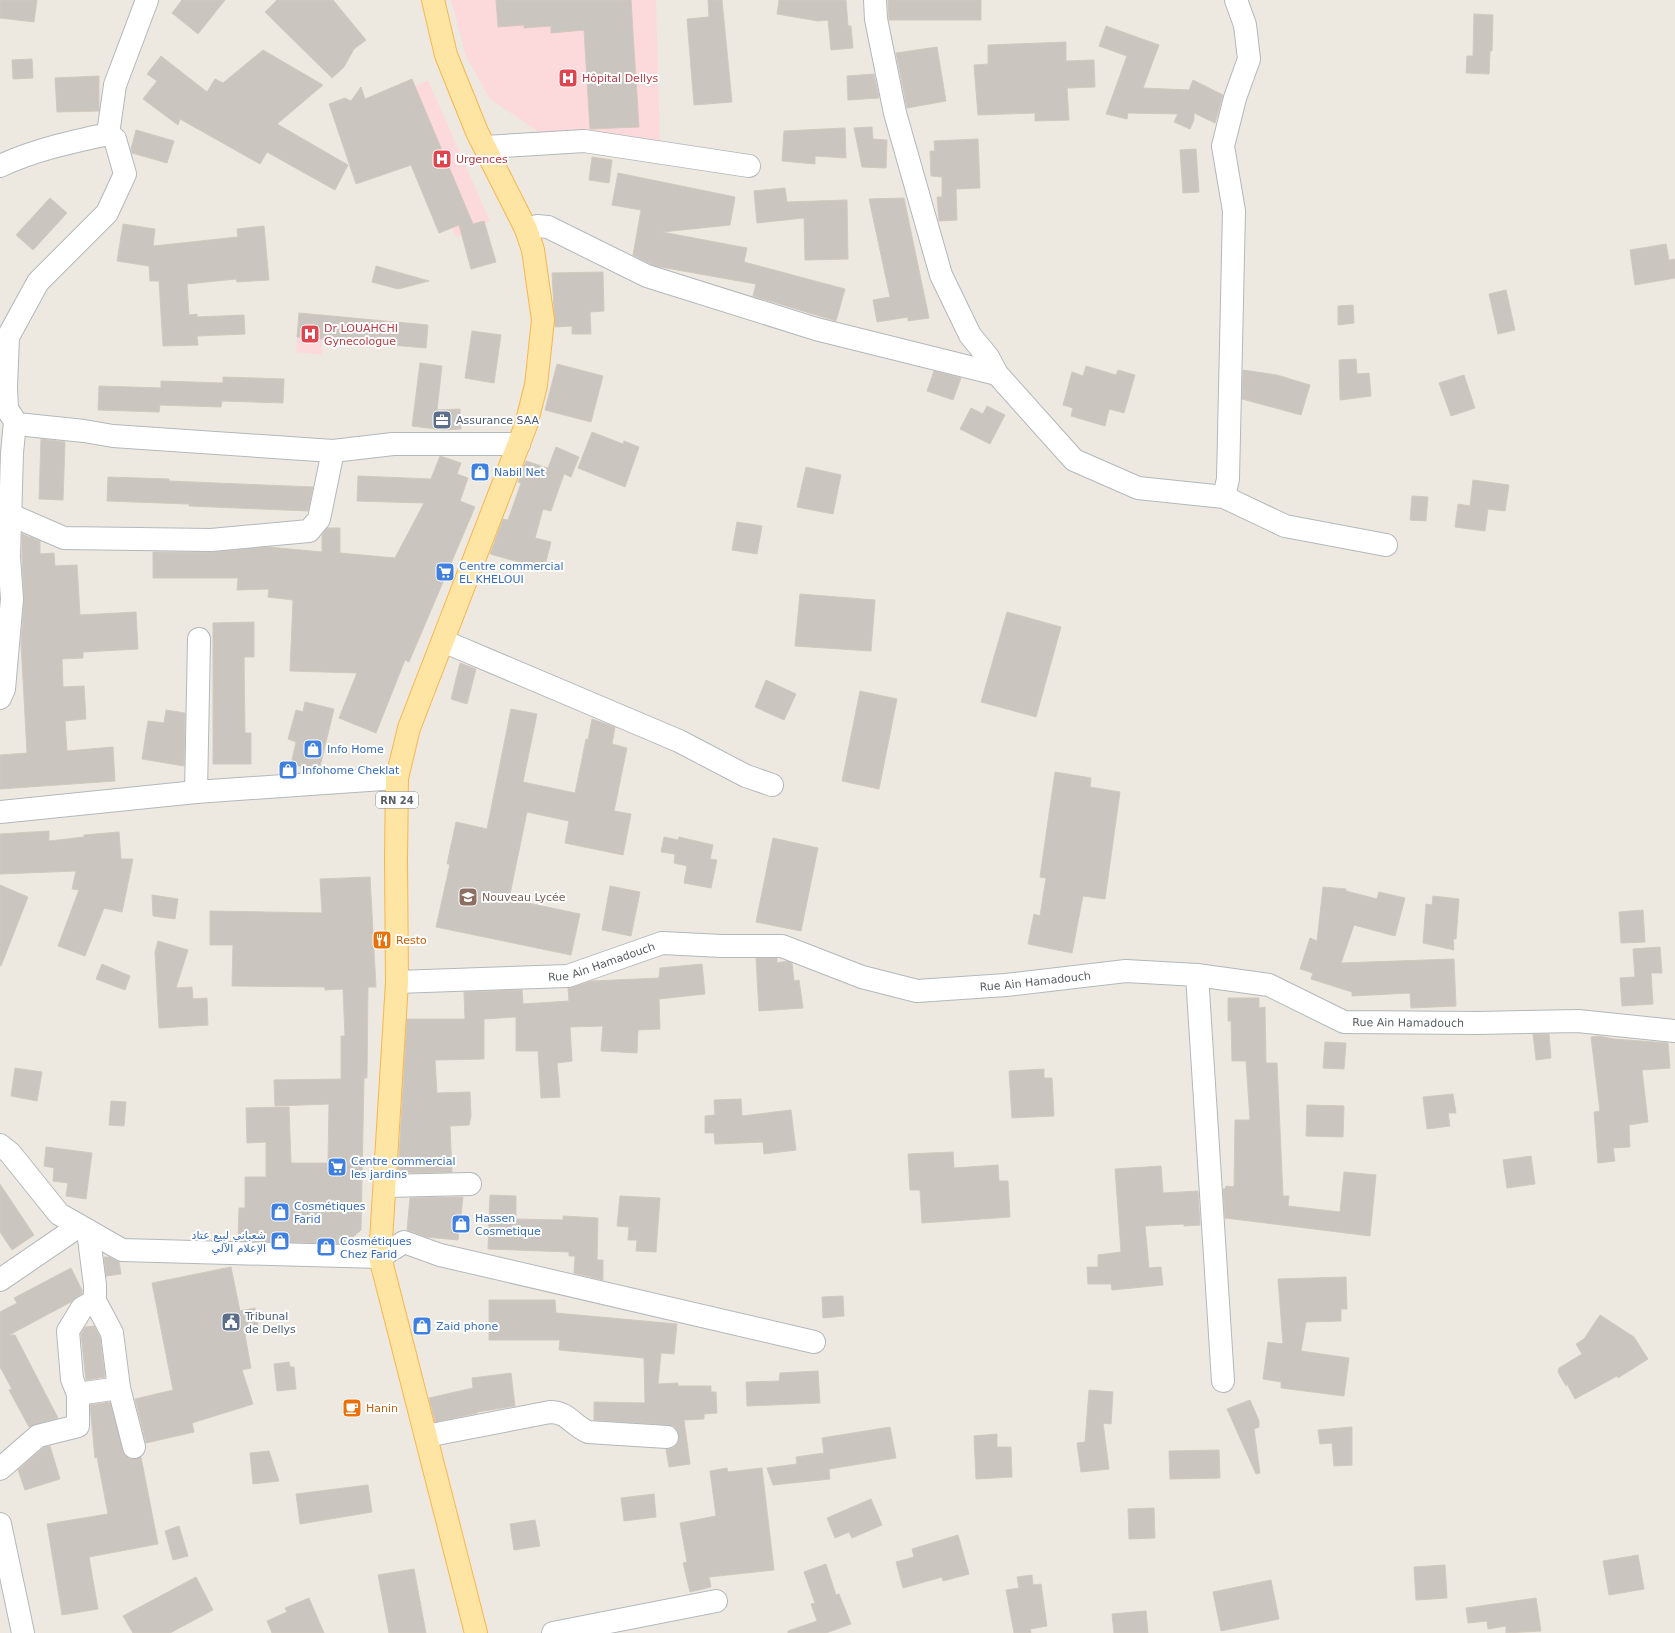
<svg xmlns="http://www.w3.org/2000/svg" width="1675" height="1633" viewBox="0 0 1675 1633" font-family="'DejaVu Sans',Cairo,sans-serif">
<style>
.medical{fill:#fcdadb}
.building{fill:#cac5bf;stroke:#d2c9be}
.lines{fill:none;stroke-linecap:round;stroke-linejoin:round}
.minor-casing{stroke:#b3b8bc;stroke-width:24}
.primary-casing{stroke:#f8b54e;stroke-width:24}
.minor{stroke:#fff;stroke-width:22}
.primary{stroke:#ffe5a3;stroke-width:22}
.labels{text-anchor:middle;stroke-width:4;stroke-linejoin:round;paint-order:stroke}
.shield{fill:#fff;stroke:#8b8e91;stroke-width:1}
.shield-label{font-size:10px;font-weight:bold;fill:#595e62}
.health-label{font-size:11px;fill:#be3a42;stroke:#fff;text-anchor:start}
.service-label{font-size:11px;fill:#4e5e75;stroke:#fff;text-anchor:start}
.shop-label{font-size:11px;fill:#366cbe;stroke:#fff;text-anchor:start}
.education-label{font-size:11px;fill:#785e54;stroke:#fff;text-anchor:start}
.food-label{font-size:11px;fill:#c56008;stroke:#fff;text-anchor:start}
.street-label{font-size:11px;fill:#595e62;stroke:#fff}
</style>
<rect width="100%" height="100%" fill="#ede9e0"/>
<path class="medical" d="M451 0H656L660 143 561 147 490 99 466 57Z
M428 80 490 221 456 237 393 96Z
M299 313 324 315 322 355 296 352Z"/>
<path class="building" d="M0 0H37L34 22 0 18Z
M182 0H225L198 34 172 13Z
M277 0H333L366 40 354 49 344 67 332 78 265 12Z
M496 0H631L639 127 590 129 584 30 551 33V26L524 28V25L498 27Z
M708 0H722L732 102 694 105 687 19 709 17Z
M779 0H846L848 26H851L853 48 831 50 828 20 818 21 777 14Z
M888 0H981V20H889Z
M1474 14 1493 15 1492 51H1490L1489 74 1466 73 1467 56H1473Z
M1106 26 1159 45 1143 88 1189 90 1193 80 1223 95 1215 123 1194 113V120L1190 129 1174 122 1178 114 1128 113 1127 119 1106 114 1127 56 1099 46Z
M1066 42V61L1094 60 1095 87 1067 88 1069 120 1035 121V113L978 115 974 65 988 64V45Z
M937 47 946 101 907 108 896 53Z
M263 50 323 85 277 124 348 165 335 190 267 152 260 164 180 119 178 125 143 99 157 81 147 74 161 56 207 92 215 79 223 83Z
M32 59 33 78 13 79 12 60Z
M874 74 879 98 848 100 847 76Z
M99 76V111L57 112 55 78Z
M412 79 473 224 484 221 496 262 471 269 459 225 439 233 411 165 356 184 329 104 345 98 351 101 361 87 365 99Z
M872 127 873 139 887 140 886 168 862 167 854 128Z
M845 128 846 158 815 156V164L782 161 784 131Z
M136 130 174 141 167 163 132 153 131 149Z
M978 139 980 188 956 189 957 220 939 221 937 197H942V177L931 176 930 151H935L934 141Z
M1196 149 1199 192 1183 193 1180 150Z
M592 157 612 160 609 183 589 180Z
M618 173 735 197 730 225 662 232 747 248 744 262 845 289 836 321 753 296 756 284 655 266 633 255 641 210 612 205Z
M785 188 787 202 847 200 848 259 805 260 804 218 757 223 754 191Z
M50 198 67 213 33 250 16 235Z
M904 198 929 318 908 321V317L877 322 873 300 890 297 869 199Z
M123 224 155 229 153 246 238 237 237 229 264 226 269 280 237 282 236 279 187 284 189 315 197 314V317L244 315 245 334 197 336 198 345 163 346 159 281H150L149 266 117 261Z
M1666 244 1669 260 1675 259V278L1635 285 1630 250Z
M376 266 429 281 398 289 372 282Z
M603 272 604 311 590 312 591 334H572V326L555 327 552 273Z
M1506 290 1515 330 1498 334 1489 294Z
M1353 305 1354 323 1338 325V306Z
M299 313 428 325 426 348 297 337Z
M472 331 501 335 494 383 465 378Z
M1356 359 1357 374 1369 373 1371 396 1340 400 1339 360Z
M420 363 442 366 437 410 460 409 461 429 443 430 412 426Z
M557 364 603 376 591 422 545 410Z
M1086 366 1116 375 1118 370 1135 375 1124 413 1109 409 1105 426 1071 416 1073 408 1063 405 1072 372 1083 376Z
M1243 370 1277 375 1310 385 1301 415 1242 399Z
M934 371 961 378 953 400 927 391Z
M1464 375 1475 408 1451 416 1439 383Z
M223 377 284 379 283 403 222 401 221 407 160 405 159 412 98 410 99 386 161 388V381L223 383Z
M987 406 1005 415 990 444 960 429 971 408 983 414Z
M592 432 623 444 624 441 639 447 625 487 578 468Z
M41 439 65 442 63 500 39 499Z
M556 447 579 457 571 477 564 474 551 511 543 509 535 538 551 542 544 569 490 554 503 519 508 520 521 483 518 482 526 461 548 468Z
M440 456 461 463 457 474 468 478 460 501 475 507 409 662 405 660 376 733 339 718 357 673 290 671 293 600 268 597 269 589 237 590 238 578H153V552H211L269 547 322 552V535L327 528H340V553L395 558 424 503 357 501 358 476 431 479Z
M806 467 841 475 833 514 797 507Z
M108 477 169 479V481L313 487 308 511 189 506V504L107 501Z
M1473 480 1509 485 1505 511 1488 509 1485 531 1455 527 1458 504 1470 506Z
M1412 496 1428 497 1426 521 1410 520Z
M737 522 762 526 757 554 732 550Z
M22 534 40 541V554L54 553 55 566 77 565 80 615 136 612 138 649 83 652V658L62 659 63 687 84 686 86 719 65 721 67 751 113 747 115 781 0 789V755L27 753 21 642 24 600 22 557Z
M800 594 875 600 871 651 795 646Z
M1007 612 1061 627 1036 717 981 702Z
M254 622V657H244L245 733H251V764H213V623Z
M460 663 476 669 467 704 451 699Z
M766 680 796 694 784 720 755 707Z
M860 691 897 699 879 789 842 781Z
M305 702 334 709 319 771 291 764 296 742 288 739 296 710 303 712Z
M511 709 537 714 523 782 575 793 586 739 588 740 592 719 615 727 612 744 627 748 614 811 631 814 623 855 565 843 569 821 527 812 509 899 580 914 571 955 436 927 450 864H447L456 822 487 829Z
M166 710 185 713 184 766 142 759 148 721 164 723Z
M1055 772 1091 778 1090 787 1120 792 1105 899 1083 896 1072 953 1028 944 1034 914 1040 916 1046 878 1040 877Z
M49 831V841L84 837V835L119 832 121 859H133L122 912 104 908 85 956 58 946 79 890 72 889 76 871 0 874V834Z
M664 837 678 840 679 837 713 845 710 859 717 860 711 888 684 883 687 866 674 863 675 854 661 852Z
M773 838 818 848 801 931 756 922Z
M370 877 376 987H368L367 1078H364L361 1230 345 1244 238 1241 239 1208H245V1177H266V1142L247 1143 246 1108 289 1107 291 1163H328L329 1104 275 1106 274 1080 341 1079V1036H345L343 989 325 990V987L232 986 233 945H210V911L322 913 320 879Z
M0 885 28 897 1 966H0Z
M610 886 640 892 631 936 602 930Z
M1323 887 1346 889V891L1377 899 1379 892 1405 898 1395 936 1354 925 1341 963 1454 959 1456 1006 1411 1008 1410 993 1352 996V992L1311 979 1313 973 1300 969 1310 938 1317 941Z
M152 895 178 899 175 919 153 916Z
M1433 896 1459 899 1456 939H1453L1454 950 1423 943 1426 904 1432 905Z
M1643 910 1645 942 1621 943 1619 912Z
M158 941 188 950 176 988 192 987 193 999 207 998 208 1025 159 1028 155 952Z
M1660 947 1662 973H1651L1653 1004 1622 1006 1620 978 1635 977 1633 949Z
M756 958H777V963L787 961 792 963 794 981 799 980 803 1008 759 1011Z
M102 964 130 976 125 990 96 979Z
M702 964 705 994 659 999 660 1029 638 1030 637 1053 601 1051 603 1026 570 1027 572 1061 557 1063 560 1097 541 1098 538 1051H516V1017L484 1019V1059L435 1060 437 1093 470 1092 471 1116 469 1125 450 1126 452 1172 398 1173 407 1019H465L464 992 522 990 523 1004 569 1001 568 988 592 981 659 978 660 968Z
M1228 998H1259V1008L1265 1007 1266 1063H1277L1283 1196H1289L1288 1206 1340 1212 1344 1172 1376 1175 1370 1236 1225 1218 1223 1189H1225L1226 1186 1234 1187 1235 1120H1250L1246 1061H1232L1231 1021H1228Z
M1533 1034H1549L1551 1058 1536 1060Z
M1599 1036 1614 1039 1668 1043 1670 1068 1642 1070 1648 1122 1629 1125 1630 1147 1613 1148 1615 1161 1598 1163 1594 1112 1600 1111 1591 1037Z
M1325 1042 1346 1043 1344 1069 1323 1068Z
M15 1068 42 1072 37 1101 11 1096Z
M1044 1069V1078H1052L1054 1116 1012 1118 1009 1071Z
M1453 1094 1456 1113H1448L1450 1126 1427 1129 1423 1097Z
M741 1099 742 1116 791 1110 796 1150 764 1154 763 1142 715 1144 714 1133H705V1116L715 1115 714 1100Z
M111 1101 126 1102 124 1126 109 1125Z
M1307 1105 1344 1106 1343 1137 1306 1136Z
M46 1147 92 1153 86 1199 66 1196 68 1183 53 1181 54 1168 44 1166Z
M953 1152 954 1168 998 1165 999 1181H1008L1010 1217 922 1223 920 1190H910L908 1154Z
M1531 1156 1535 1184 1507 1188 1503 1160Z
M1161 1166 1163 1193 1198 1191 1200 1225 1184 1226V1224L1145 1226 1149 1268 1161 1267 1163 1285 1112 1290 1111 1284H1088L1087 1267H1098V1255L1121 1252 1115 1169Z
M0 1184 34 1235 12 1250 0 1232Z
M490 1195 516 1196V1219L563 1220V1216L598 1218 597 1260H603V1280L574 1273 575 1256H569V1252L488 1249Z
M620 1196 660 1198 656 1252 636 1251 637 1240H628L629 1227 617 1226Z
M463 1197 458 1240 426 1237 407 1230 410 1198Z
M104 1257H109L119 1262 121 1274 106 1276Z
M231 1267 240 1311 255 1308 259 1332 245 1335 251 1368 242 1370 253 1404 192 1423 194 1432 146 1443 135 1399 173 1390 152 1283Z
M71 1268 82 1290V1294L71 1302 9 1335H15L58 1418 29 1427 9 1390 12 1389 0 1367V1312L17 1303 14 1298Z
M1346 1277 1347 1309H1341V1321L1306 1322 1301 1351 1349 1358 1344 1396 1281 1388V1382L1263 1379 1268 1342 1283 1344 1278 1279Z
M843 1296 844 1316 823 1318 822 1297Z
M489 1300H555L556 1313 677 1324 674 1354 661 1353 658 1384 678 1383V1386H711V1392H716L717 1413 704 1414V1419L684 1420 690 1464 669 1467 666 1449 673 1448 677 1444 679 1438 678 1432 674 1426 668 1425 594 1420V1402L645 1403 644 1358 559 1350 560 1340H489Z
M1600 1315 1634 1337 1648 1359 1618 1378 1617 1376 1575 1399 1567 1384 1566 1386 1558 1372 1559 1368 1582 1354 1576 1344 1584 1339Z
M94 1326 100 1337 105 1377 86 1380 81 1334 85 1327Z
M289 1362 290 1367H294L296 1389 277 1391 274 1364Z
M818 1371 820 1403 747 1406 746 1382 779 1381 780 1373Z
M511 1373 515 1406 477 1412V1413L435 1422 429 1398 473 1388 472 1378Z
M1089 1390 1113 1392 1111 1424 1103 1423 1109 1469 1081 1472 1077 1443 1085 1442Z
M1250 1400 1259 1421V1427L1254 1429 1260 1473 1256 1474 1227 1409Z
M110 1402 125 1455 131 1459 141 1457 158 1544 89 1557 98 1609 62 1615 47 1524 108 1514 97 1457 95 1458 90 1405Z
M890 1427 896 1458 829 1469 830 1479 773 1485 767 1468 797 1464 796 1457 824 1453 822 1438Z
M1352 1427V1465L1334 1466 1332 1443 1320 1444 1318 1430Z
M997 1434V1447H1011L1012 1477 976 1479 974 1436Z
M50 1446 60 1479 25 1490 18 1470 44 1447Z
M1219 1450 1220 1478 1170 1479 1169 1451Z
M269 1451 279 1481 253 1484 250 1453Z
M727 1468 728 1472 762 1468 774 1570 709 1577 711 1587 690 1592 683 1563 687 1562 680 1523 716 1516 710 1471Z
M368 1485 372 1512 300 1524 296 1494Z
M654 1494 656 1517 624 1521 621 1498Z
M871 1499 882 1525 852 1538 849 1532 835 1538 827 1518Z
M1154 1508 1155 1538 1129 1539 1128 1509Z
M535 1520 540 1546 514 1550 510 1524Z
M179 1526 188 1556 173 1560 165 1531Z
M958 1535 969 1574 943 1581 942 1577 903 1588 896 1562 914 1557 912 1549Z
M1638 1555 1644 1589 1609 1595 1603 1561Z
M826 1564 836 1595 839 1594 851 1624 826 1633H788V1631L817 1621 811 1604 815 1603 804 1572Z
M1445 1565 1447 1598 1416 1600 1414 1567Z
M414 1569 426 1633H389L378 1575Z
M1032 1575 1033 1585 1041 1584 1047 1626 1030 1629 1031 1633H1014L1006 1590 1019 1588 1017 1577Z
M196 1577 213 1610 170 1633H133L123 1616Z
M1271 1580 1279 1619 1221 1631 1213 1592Z
M309 1598 324 1633H272L267 1621 287 1612 285 1608Z
M1536 1598 1541 1631 1506 1633V1626L1488 1629 1487 1621 1468 1623 1466 1608Z
M1146 1611 1148 1633H1114L1112 1614Z"/>
<g class="lines">
<defs>
<g id="minor">
<path d="M875 0 876 19 895 113 941 275 970 335 988 357 997 374"/>
<path d="M108 134 115 85 147 0"/>
<path d="M485 147 584 141 749 166"/>
<path d="M0 166C34 150 71 142 108 134L115 139 125 174 107 213 38 282 8 337 6 387 7 409 17 424 84 431 113 436 333 451 393 444H519"/>
<path d="M526 229 537 226 548 227 647 276 816 329 997 374 1074 460 1138 488 1224 497 1285 526 1386 545"/>
<path d="M1224 497 1228 479 1234 211 1223 146 1235 98 1249 59 1245 25 1236 0"/>
<path d="M11 515 64 538 211 540 309 531 319 519 333 451"/>
<path d="M443 641 679 741 746 776 772 785"/>
<path d="M0 698 4 689 12 599 9 557 12 453 15 422"/>
<path d="M196 792 199 639"/>
<path d="M0 812 196 792 397 778"/>
<path d="M1197 975 1223 1381"/>
<path id="s1" d="M397 982 568 976 662 943 722 946H782L862 977 917 991 1006 985 1126 971 1197 975 1269 985 1344 1022 1477 1023 1578 1021 1675 1031"/>
<path d="M0 1145 10 1153 59 1214 122 1250 380 1257 404 1242 440 1255 814 1342"/>
<path d="M385 1186 470 1184"/>
<path d="M88 1231 95 1285V1301L112 1333 119 1388 134 1447"/>
<path d="M0 1280 79 1226"/>
<path d="M78 1394 119 1388"/>
<path d="M426 1436 550 1412C568 1412 572 1425 588 1432L667 1437"/>
<path d="M0 1469 38 1436 78 1426V1394L72 1379 68 1331 82 1308 95 1301"/>
<path d="M0 1524 23 1633"/>
<path d="M553 1633 716 1601"/>
</g>
<path id="primary" d="M433 0 446 55 477 132 526 229 533 250 543 320 536 385 526 425 409 728 397 778 396 860 397 982 380 1257 476 1633"/>
</defs>
<use href="#minor" class="minor-casing"/>
<use href="#primary" class="primary-casing"/>
<use href="#minor" class="minor"/>
<use href="#primary" class="primary"/>
</g>
<defs>
<symbol id="hospital-square" viewBox="-11 -11 22 22"><rect x="-9" y="-9" width="18" height="18" rx="4" fill="#e0444e" stroke="#fff"/><path d="M-5-5h3v3.5h4V-5h3V5h-3V1.5h-4V5h-3Z" fill="#fff"/></symbol>
<symbol id="office-square" viewBox="-11 -11 22 22"><rect x="-9" y="-9" width="18" height="18" rx="4" fill="#5c6f8a" stroke="#fff"/><path d="M-6-3h4V-5.5h4V-3h4V5H-6ZM-1-4.5V-3h2v-1.5ZM-6 0V1H6V0Z" fill="#fff"/></symbol>
<symbol id="shop-square" viewBox="-11 -11 22 22"><rect x="-9" y="-9" width="18" height="18" rx="4" fill="#3f7fe0" stroke="#fff"/><path d="M-5-2.5h2.3a2.7 3.5 0 0 1 5.4 0H5L5.5 6h-11ZM-1.5-2.5h3a1.5 2.3 0 0 0-3 0Z" fill="#fff"/></symbol>
<symbol id="supermarket-square" viewBox="-11 -11 22 22"><rect x="-9" y="-9" width="18" height="18" rx="4" fill="#3f7fe0" stroke="#fff"/><path d="M-6-5.5h2.5l.6 2H6L4.5 2H-2.5L-4.4-4H-6ZM-1.5 3.2a1.3 1.3 0 1 0 .1 0ZM3 3.2a1.3 1.3 0 1 0 .1 0Z" fill="#fff"/></symbol>
<symbol id="school-square" viewBox="-11 -11 22 22"><rect x="-9" y="-9" width="18" height="18" rx="4" fill="#8d6e63" stroke="#fff"/><path d="M0-5L7-2L0 1L-7-2ZM-4 1L0 2.5L4 1V4Q0 6-4 4Z" fill="#fff"/></symbol>
<symbol id="restaurant-square" viewBox="-11 -11 22 22"><rect x="-9" y="-9" width="18" height="18" rx="4" fill="#e8710a" stroke="#fff"/><path d="M-5-6h1v4h1v-4h1v4h1v-4h1v5L-1.5 .5V6h-2V.5L-5-1ZM5-6V6H3V1.5H1.5Q1.5-4 5-6Z" fill="#fff"/></symbol>
<symbol id="civic-square" viewBox="-11 -11 22 22"><rect x="-9" y="-9" width="18" height="18" rx="4" fill="#5c6f8a" stroke="#fff"/><path d="M-.6-6.5H3V-4.5H.6V-3L4-1V1h2V6H-6V1h2V-1L-.6-3ZM-1.2 2.5V6h2.4V2.5Z" fill="#fff"/></symbol>
<symbol id="cafe-square" viewBox="-11 -11 22 22"><rect x="-9" y="-9" width="18" height="18" rx="4" fill="#e8710a" stroke="#fff"/><path d="M-5.5-4.5H6V0H3Q3 3.5 0 3.5H-2.5Q-5.5 3.5-5.5 0ZM3-3.2v2h1.7v-2ZM-6 4.5H4V6H-6Z" fill="#fff"/></symbol>
</defs>
<g fill-rule="evenodd">
<use href="#hospital-square" x="557" y="67" width="22" height="22"/>
<use href="#hospital-square" x="431" y="148" width="22" height="22"/>
<use href="#hospital-square" x="299" y="323" width="22" height="22"/>
<use href="#office-square" x="431" y="409" width="22" height="22"/>
<use href="#shop-square" x="469" y="461" width="22" height="22"/>
<use href="#supermarket-square" x="434" y="561" width="22" height="22"/>
<use href="#shop-square" x="302" y="738" width="22" height="22"/>
<use href="#shop-square" x="277" y="759" width="22" height="22"/>
<use href="#school-square" x="457" y="886" width="22" height="22"/>
<use href="#restaurant-square" x="371" y="929" width="22" height="22"/>
<use href="#supermarket-square" x="326" y="1156" width="22" height="22"/>
<use href="#shop-square" x="269" y="1201" width="22" height="22"/>
<use href="#shop-square" x="450" y="1213" width="22" height="22"/>
<use href="#shop-square" x="269" y="1230" width="22" height="22"/>
<use href="#shop-square" x="315" y="1236" width="22" height="22"/>
<use href="#civic-square" x="220" y="1311" width="22" height="22"/>
<use href="#shop-square" x="411" y="1315" width="22" height="22"/>
<use href="#cafe-square" x="341" y="1397" width="22" height="22"/>
</g>
<g class="labels">
<rect class="shield" x="376" y="792" width="42" height="16" rx="3"/>
<g class="shield-label">
<text x="397" y="804">RN 24</text>
</g>
<g class="health-label">
<text x="582" y="82">Hôpital Dellys</text>
<text x="456" y="163">Urgences</text>
<text x="324" y="332">Dr LOUAHCHI<tspan x="324" dy="13">Gynecologue</tspan></text>
</g>
<g class="service-label">
<text x="456" y="424">Assurance SAA</text>
<text x="245" y="1320">Tribunal<tspan x="245" dy="13">de Dellys</tspan></text>
</g>
<g class="shop-label">
<text x="494" y="476">Nabil Net</text>
<text x="459" y="570">Centre commercial<tspan x="459" dy="13">EL KHELOUI</tspan></text>
<text x="327" y="753">Info Home</text>
<text x="302" y="774">Infohome Cheklat</text>
<text x="351" y="1165">Centre commercial<tspan x="351" dy="13">les jardins</tspan></text>
<text x="294" y="1210">Cosmétiques<tspan x="294" dy="13">Farid</tspan></text>
<text x="475" y="1222">Hassen<tspan x="475" dy="13">Cosmetique</tspan></text>
<text x="266" y="1239" text-anchor="end">شعباني لبيع عتاد<tspan x="266" dy="13">الإعلام الآلي</tspan></text>
<text x="340" y="1245">Cosmétiques<tspan x="340" dy="13">Chez Farid</tspan></text>
<text x="436" y="1330">Zaid phone</text>
</g>
<g class="education-label">
<text x="482" y="901">Nouveau Lycée</text>
</g>
<g class="food-label">
<text x="396" y="944">Resto</text>
<text x="366" y="1412">Hanin</text>
</g>
<g class="street-label">
<text dy="4" stroke="none"><textPath href="#s1" startOffset="207">Rue Ain Hamadouch</textPath></text>
<text dy="4" stroke="none"><textPath href="#s1" startOffset="652">Rue Ain Hamadouch</textPath></text>
<text dy="4" stroke="none"><textPath href="#s1" startOffset="1035">Rue Ain Hamadouch</textPath></text>
</g>
</g>
</svg>
